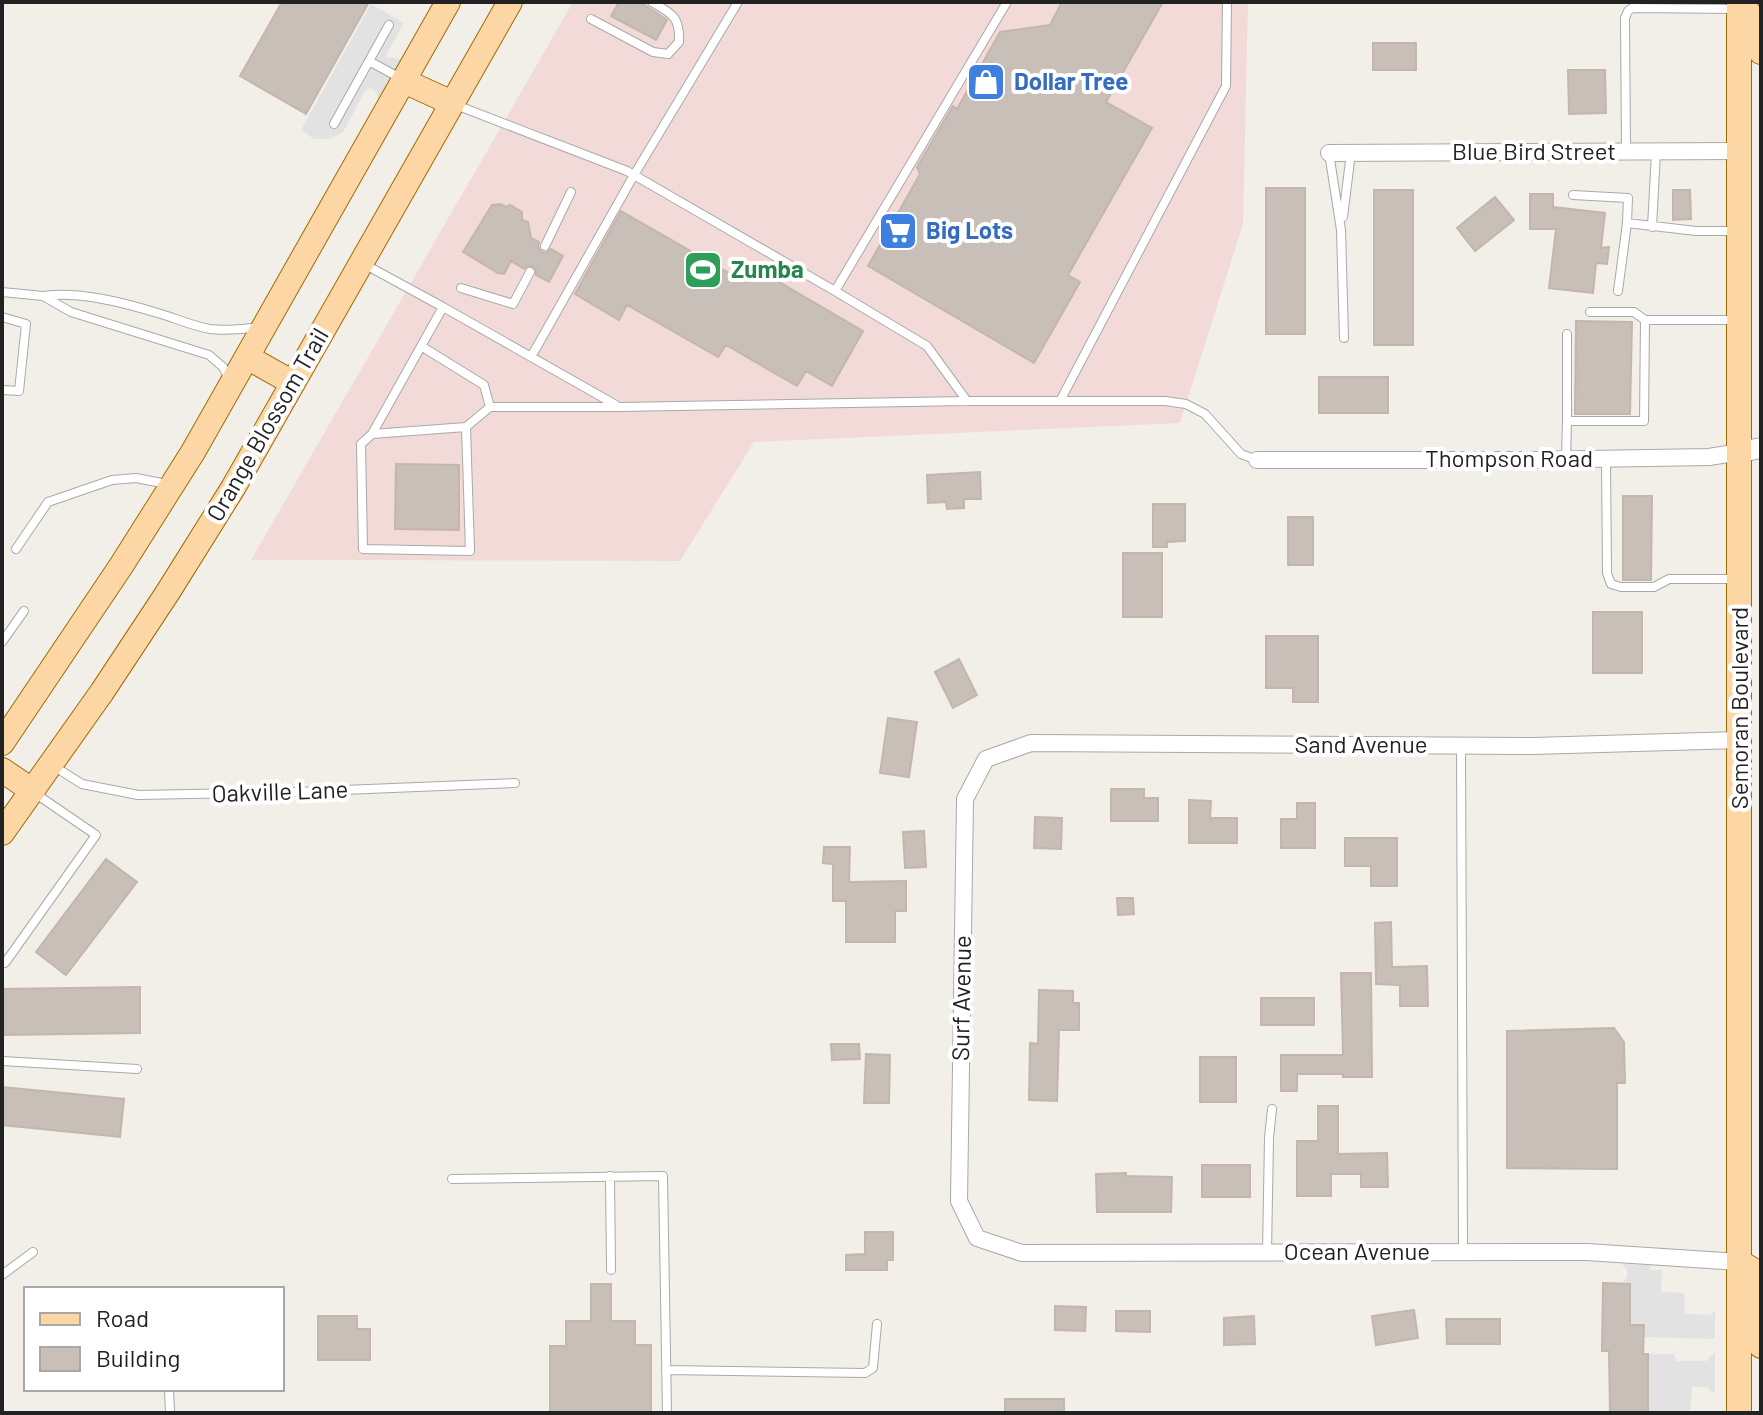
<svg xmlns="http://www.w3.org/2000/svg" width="1763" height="1415" viewBox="0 0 1763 1415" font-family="Barlow,sans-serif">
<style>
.commercial{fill:#f2dad9}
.parking{fill:#e2e2e2}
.building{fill:#c7bfb8;stroke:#c4b6ab;stroke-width:2}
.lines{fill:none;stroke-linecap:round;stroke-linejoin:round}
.service-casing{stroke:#a9a9a9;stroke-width:10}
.minor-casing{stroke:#a9a9a9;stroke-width:18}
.tertiary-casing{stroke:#a9a9a9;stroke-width:22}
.primary-casing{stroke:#a06b00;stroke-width:26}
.service{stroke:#fff;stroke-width:8}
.minor{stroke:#fff;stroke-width:16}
.tertiary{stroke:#fff;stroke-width:20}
.primary{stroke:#fcd6a4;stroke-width:24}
.labels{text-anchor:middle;stroke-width:8;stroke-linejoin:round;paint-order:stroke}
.shop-label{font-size:24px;font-weight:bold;fill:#366cbe;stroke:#fff;text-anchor:start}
.street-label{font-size:24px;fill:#222;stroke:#fff}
.leisure-label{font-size:24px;font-weight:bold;fill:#27864d;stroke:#fff;text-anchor:start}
</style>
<rect width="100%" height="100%" fill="#f2efe9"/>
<path class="commercial" d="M573 2H1248L1243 224 1180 423 754 442 680 561 251 560Z"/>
<path class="parking" d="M371 4 404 23 385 57 400 59 410 53 380 105 376 92 371 88 366 89 343 132 329 139H314L301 130Z
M1622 1264 1651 1265 1650 1270H1662L1661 1292 1684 1293 1685 1314 1709 1315 1715 1312V1339L1644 1337V1325H1630V1284H1622L1627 1277V1270Z
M1715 1352V1394L1707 1387H1692L1690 1413H1648V1354H1674L1676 1361H1706Z"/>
<path class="building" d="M282 2H369L306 114 240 76Z
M619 2H640L667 20 656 40 611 16Z
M1062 2H1163L1106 102 1152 128 1068 275 1080 282 1034 363 868 266 920 174 917 167 953 106 957 109 1000 32 1050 25Z
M1373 43H1416V70H1373Z
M1568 70H1605L1606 113 1569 114Z
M1266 188H1305V334H1266Z
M1374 190H1413V345H1374Z
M1673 190H1690L1691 219 1673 220Z
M1530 194H1553V207L1605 213 1601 248 1609 247 1607 264 1596 263 1593 293 1549 288 1556 229H1530Z
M1495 197 1514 220 1475 251 1457 228Z
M501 204 506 207 510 205 522 212V220L528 222 531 238 539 242 538 247 541 252 546 253 551 249 563 256 549 282 536 275V269L533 266H527L524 269 511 261 504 274 498 273 463 252 492 205Z
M621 211 736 277 755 272 767 275 863 331 832 386 806 371 797 386 726 345 718 357 627 305 619 320 575 294Z
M1576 321 1632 322 1630 414H1575Z
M1319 377H1388V413H1319Z
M396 464 459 465V530L395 529Z
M980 472 981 499H964V508L947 509 946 502 928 503 927 475Z
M1623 496H1652L1651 580H1623Z
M1153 504H1185V541L1167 542V547H1153Z
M1288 517H1313V565H1288Z
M1123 553H1162V617H1123Z
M1593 612H1642V673H1593Z
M1266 636H1318V702H1293V688H1266Z
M959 659 977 695 953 708 935 672Z
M888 718 917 722 909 777 880 773Z
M1111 789H1144V798H1158V821H1111Z
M1189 800 1211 801 1210 818H1237V843H1189Z
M1297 803H1315V848H1281V819H1297Z
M1035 817 1062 818 1061 849 1034 848Z
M924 831 926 867 905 868 903 832Z
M1345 838H1397V886H1371V866H1345Z
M824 847H850L849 882 906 881V911H895V942H846V901H833V864L823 863Z
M106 859 137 882 66 975 36 952Z
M1117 898H1133L1134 914 1118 915Z
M1391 922 1392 967 1427 966 1428 1006H1400V985L1376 984 1375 923Z
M1341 973H1371L1372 1077H1343V1074H1297V1091H1281V1055H1343Z
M140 987V1033L2 1035V989Z
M1039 990 1073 991V1003H1079V1030H1059L1057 1101 1029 1100 1030 1043 1038 1044Z
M1261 998H1314V1025H1261Z
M1614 1028 1624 1042 1625 1083H1617V1169L1507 1168V1031Z
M831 1044H859L860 1059 832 1060Z
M866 1054 890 1055 889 1103H864Z
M1200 1057H1236V1102H1200Z
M2 1087 124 1099 120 1137 2 1125Z
M1318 1106H1338V1154L1387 1153 1388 1187H1361V1174H1331V1196H1297V1141H1318Z
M1202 1165H1250V1197H1202Z
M1126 1173V1176L1172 1177 1171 1212H1097L1096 1174Z
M865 1232H893V1260H887V1270H846V1255L865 1254Z
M1603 1283 1630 1284V1325H1644L1643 1354H1648V1413H1610L1609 1351H1602Z
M591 1284H611V1321H635V1345H651V1413H550V1346H566V1321H591Z
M1055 1306 1086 1307 1085 1331 1055 1330Z
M1414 1310 1418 1338 1376 1345 1372 1316Z
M1116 1311H1150V1332L1116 1331Z
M318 1316H357V1329H370V1360H318Z
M1254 1316 1255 1344 1224 1345V1318Z
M1446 1319H1500V1344H1447Z
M1005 1399H1064V1413H1005Z"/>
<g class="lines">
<defs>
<path id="service" d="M591 19 653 52 668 54 679 42C680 16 672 14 652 2
M369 61 400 78
M456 105 627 171 835 291 1007 2
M334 124 389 25
M1626 151 1625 18 1628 11 1632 8 1737 9
M1329 153 1341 230 1344 338
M1573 195 1628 198 1627 223
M1343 217 1351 153
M1652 227 1656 152
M545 246 571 192
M364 264 443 307 372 434 361 444 363 549 470 551 466 427
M461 288 513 304 530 272
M835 291 927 346 967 401
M1618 291 1627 223 1696 231H1738
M2 292 43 296
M443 307 616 405
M1590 312H1634L1645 320
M2 317 26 324 19 391 2 390
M1567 334V421
M421 346 484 385 490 407
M531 357 634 175 738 2
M229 379 223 367 209 355 71 312 43 296C81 291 125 303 161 314 177 319 193 326 210 329 226 331 244 329 260 327
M1060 401 1226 86 1227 2
M372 434 466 427 490 407H619L967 401H1165L1186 404 1205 414 1241 454 1257 460
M1566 459 1567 421H1644L1645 320H1735
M1606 459 1607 573 1611 584 1621 587H1654L1669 579H1734
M16 549 48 502 112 480 136 478 167 484
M2 642 24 611
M1461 746 1463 1252
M52 765 82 784 138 795 294 792 515 783
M2 963H5L96 835 36 794
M2 1061 137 1069
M610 1176 611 1270
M452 1179 663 1176 667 1413
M1267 1252 1269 1138 1272 1109
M2 1275 33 1252
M666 1370 865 1373 873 1368 877 1324
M169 1389 170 1413"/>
<path id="minor" d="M1329 153 1739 151
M1257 460H1529L1709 457 1740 452
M1739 740 1533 746 1031 743 986 759 965 799 959 1201 977 1238 1022 1253 1587 1252 1739 1262"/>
<path id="tertiary" d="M1740 452 1761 448"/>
<path id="primary" d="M1748 12 1755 42 1761 52
M404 81 452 103
M247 357 293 383
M2 743 121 566 193 452 448 2
M2 770 33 791
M2 833 102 692 168 592 233 488 510 2
M1739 1262 1753 1270 1758 1276 1761 1346
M1739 1413V2"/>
</defs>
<use href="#service" class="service-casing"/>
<use href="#minor" class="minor-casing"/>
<use href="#tertiary" class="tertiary-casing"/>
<use href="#primary" class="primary-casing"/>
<use href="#service" class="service"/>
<use href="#minor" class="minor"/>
<use href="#tertiary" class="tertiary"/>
<use href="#primary" class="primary"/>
</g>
<defs>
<symbol id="shop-square" viewBox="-11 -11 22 22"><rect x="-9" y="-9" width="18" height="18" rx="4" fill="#3f7fe0" stroke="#fff"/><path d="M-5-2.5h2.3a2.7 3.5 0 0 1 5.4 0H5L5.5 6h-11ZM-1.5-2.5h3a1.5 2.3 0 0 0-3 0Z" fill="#fff"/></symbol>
<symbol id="supermarket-square" viewBox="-11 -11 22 22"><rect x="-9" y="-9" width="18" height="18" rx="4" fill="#3f7fe0" stroke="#fff"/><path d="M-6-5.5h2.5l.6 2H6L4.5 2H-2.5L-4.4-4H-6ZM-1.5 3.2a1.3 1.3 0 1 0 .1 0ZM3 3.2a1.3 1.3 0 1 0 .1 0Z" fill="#fff"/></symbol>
<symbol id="stadium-square" viewBox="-11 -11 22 22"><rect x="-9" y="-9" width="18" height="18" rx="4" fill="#2e9e5b" stroke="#fff"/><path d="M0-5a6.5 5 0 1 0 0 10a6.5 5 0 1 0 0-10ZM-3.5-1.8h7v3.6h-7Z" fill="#fff"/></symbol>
</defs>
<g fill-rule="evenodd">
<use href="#shop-square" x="964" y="60" width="44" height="44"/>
<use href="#supermarket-square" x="876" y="209" width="44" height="44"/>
<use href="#stadium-square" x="681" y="248" width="44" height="44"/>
</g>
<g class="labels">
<g class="shop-label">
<text x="1014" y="90">Dollar Tree</text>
<text x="926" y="239">Big Lots</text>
</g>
<g class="street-label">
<text x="1534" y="160">Blue Bird Street</text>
<text transform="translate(268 425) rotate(-60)" y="8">Orange Blossom Trail</text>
<text x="1509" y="467">Thompson Road</text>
<text transform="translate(1740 708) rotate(-90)" y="8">Semoran Boulevard</text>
<text x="1361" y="753">Sand Avenue</text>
<text transform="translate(280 792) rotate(-2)" y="8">Oakville Lane</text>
<text transform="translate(962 998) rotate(-89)" y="8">Surf Avenue</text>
<text x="1357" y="1260">Ocean Avenue</text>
</g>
<g class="leisure-label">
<text x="731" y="278">Zumba</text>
</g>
</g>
<rect width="1763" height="1415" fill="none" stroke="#222222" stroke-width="8"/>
<rect x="24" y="1287" width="260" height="104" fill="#ffffff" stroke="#a7a7a7" stroke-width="2"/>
<rect x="40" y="1313" width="40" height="12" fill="#fcd6a4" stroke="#a7a7a7" stroke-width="2"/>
<text x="96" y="1327" font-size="24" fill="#222222">Road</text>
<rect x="40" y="1347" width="40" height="24" fill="#c7bfb8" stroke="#a7a7a7" stroke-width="2"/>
<text x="96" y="1367" font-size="24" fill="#222222">Building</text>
</svg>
